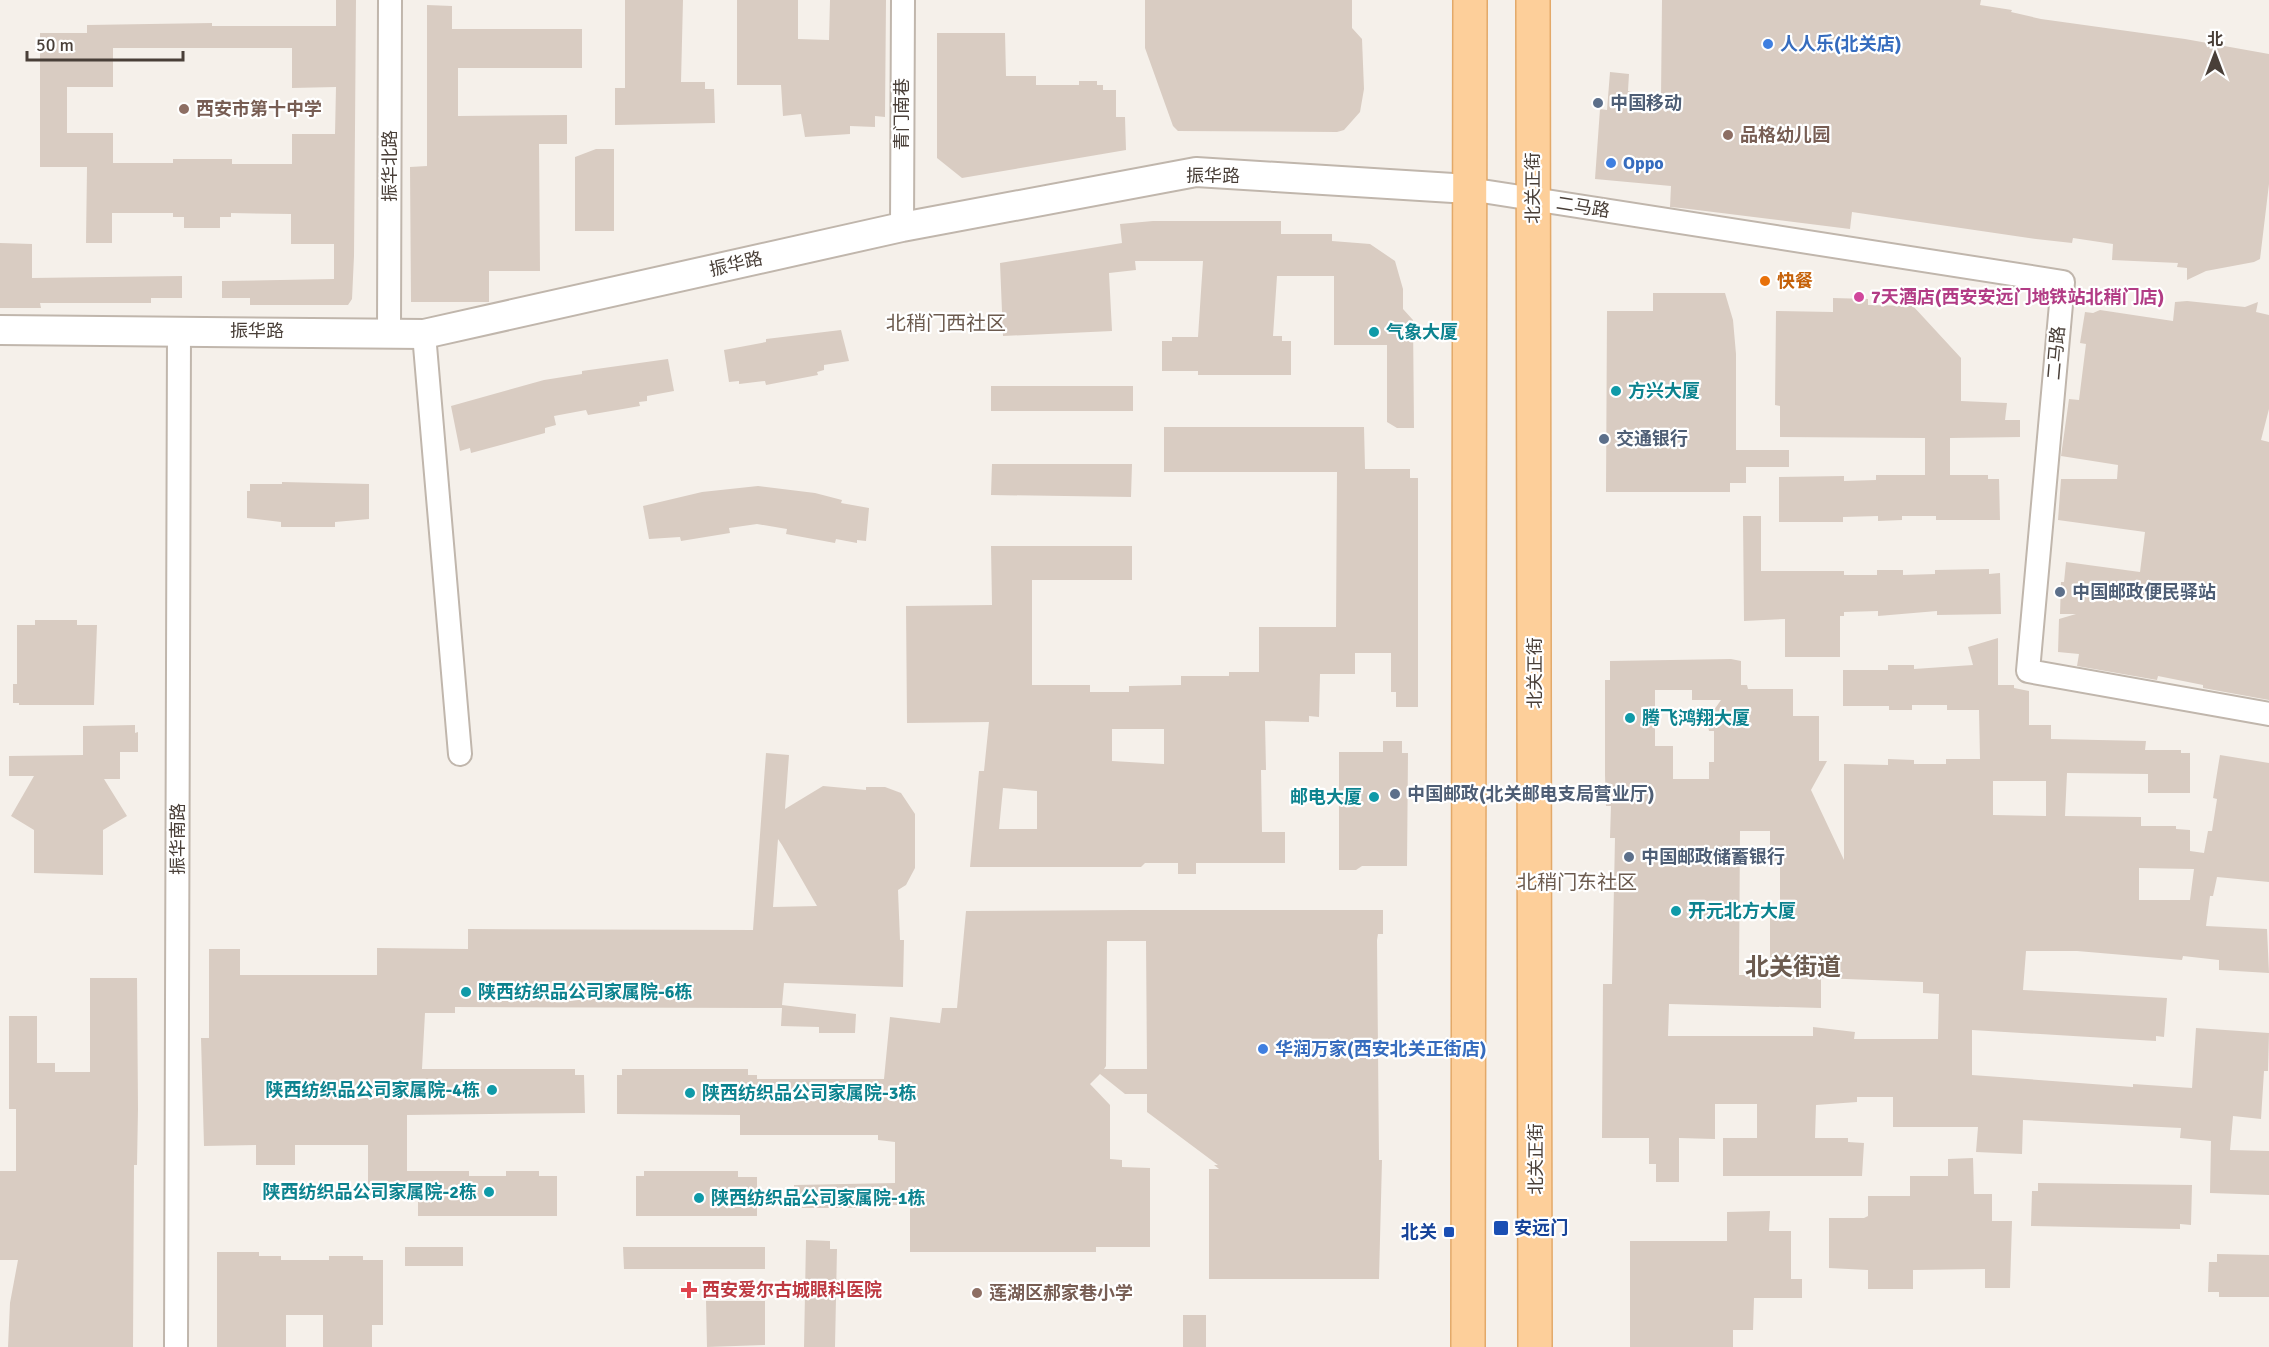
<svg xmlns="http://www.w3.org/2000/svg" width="2269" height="1347" viewBox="0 0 2269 1347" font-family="Signika,'Noto Sans SC',sans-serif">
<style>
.building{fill:#d9ccc2;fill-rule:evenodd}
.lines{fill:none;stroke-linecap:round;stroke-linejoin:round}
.minor-casing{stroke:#c0b6ac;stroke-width:26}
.tertiary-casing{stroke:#c0b6ac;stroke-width:32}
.primary-casing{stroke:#e3a969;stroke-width:36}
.minor{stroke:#fff;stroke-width:22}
.tertiary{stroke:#fff;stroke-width:28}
.primary{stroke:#fdcf9a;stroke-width:33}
.shop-dot{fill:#3f7fe0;stroke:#fff;stroke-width:2}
.service-dot{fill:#5c6f8a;stroke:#fff;stroke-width:2}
.education-dot{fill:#8d6e63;stroke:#fff;stroke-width:2}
.food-dot{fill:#e8710a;stroke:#fff;stroke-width:2}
.hotel-dot{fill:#d1479c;stroke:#fff;stroke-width:2}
.culture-dot{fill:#0f9aa8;stroke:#fff;stroke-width:2}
.transit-dot{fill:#1a4fb4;stroke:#fff;stroke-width:2}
.health-dot{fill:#e0444e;stroke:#fff;stroke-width:2}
.labels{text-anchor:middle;stroke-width:4.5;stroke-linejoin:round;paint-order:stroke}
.shop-label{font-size:18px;font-weight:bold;fill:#366cbe;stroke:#fff;text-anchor:start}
.service-label{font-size:18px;font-weight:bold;fill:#4e5e75;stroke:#fff;text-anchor:start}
.education-label{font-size:18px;font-weight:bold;fill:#785e54;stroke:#fff;text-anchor:start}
.street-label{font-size:18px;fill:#493f38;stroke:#fff}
.food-label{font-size:18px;font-weight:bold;fill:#c56008;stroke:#fff;text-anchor:start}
.hotel-label{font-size:18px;font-weight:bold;fill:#b23c85;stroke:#fff;text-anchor:start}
.culture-label{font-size:18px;font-weight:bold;fill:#0d838f;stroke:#fff;text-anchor:start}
.transit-label{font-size:18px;font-weight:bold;fill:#164399;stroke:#fff;text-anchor:start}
.health-label{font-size:18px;font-weight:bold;fill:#be3a42;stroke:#fff;text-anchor:start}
.neighbourhood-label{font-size:20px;fill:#6c5b4f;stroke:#fff}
.district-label{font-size:24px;font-weight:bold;fill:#6c5b4f;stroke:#fff}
</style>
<rect width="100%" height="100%" fill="#f5f0ea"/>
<path class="building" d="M336 0H356L354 256 352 299 348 305H250V298H222V281L334 279V244H291V214L231 213V217H220V228H184V217H173V213H112V243H86L87 167H40V33H87V25L212 23V26H336ZM113 48H292V88L336 87 335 134H292V164H232V159H173V163H113V133H67V87H113Z
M625 0H683L681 82H705V89H714L715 123 615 125V88H625Z
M737 0H798V39L829 40 830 0H886L885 117 875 116V127L850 126V134L805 137 801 114 783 116 781 85H737Z
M1145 0H1352V28L1362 39 1364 89 1360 112 1344 130 1337 132 1178 131 1173 126 1145 48Z
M1662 0H1981L1980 5 2012 10 2011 12 2041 19 2185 39 2269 54V184L2260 259 2254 262 2206 271 2187 280V268L2177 267 2178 263 2112 260 2113 244 2073 238 2072 243 2036 239 1852 212 1850 229 1681 208 1670 207 1671 186 1595 179 1600 109 1607 110 1610 72 1629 74 1628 91 1661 98Z
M427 5 452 6V29H582V68H458V116L567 115V144H539L540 271H489V302H411L410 167 427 166Z
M937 33H1005L1006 76H1036V85H1079V81H1097V85H1103V90H1116V117H1125L1126 150 962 178 937 158Z
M596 149H614V231H575V157Z
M1153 221H1281V234H1332V241L1370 244 1395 261 1403 289V309L1413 320 1414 428H1397L1387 422V345H1334V276H1277L1273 336H1282V341H1291V375H1198V371H1162V341H1172V337H1198L1203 261H1135L1136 270 1109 273 1112 331 1003 336 1000 263 1122 243 1120 224Z
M0 243 32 244V278L182 276V298H151V303H40L41 308H0Z
M1653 293H1725L1733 320 1736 354V450H1789V467H1746V483H1730V492H1606L1607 311H1653Z
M1833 298 1868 299V305L1913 306 1961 358V401L2007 403 2005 420H2020V437L1950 438V475H1988V479H1999L2000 520H1936V516H1902V520L1878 521V516L1843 517V522H1779V477L1844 476V481L1876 480V475H1925V438L1780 437V406L1775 405 1776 311 1833 312Z
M2187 301 2245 307 2258 302 2256 312 2269 315V409L2261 440 2269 442V700L2203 688V685L2158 676 2157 680 2077 666 2079 654 2058 652 2059 619 2076 614H2060L2061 582H2064L2066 562 2140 572 2145 532 2058 520 2061 479H2117L2118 465 2061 456 2069 399 2079 400 2086 344 2080 343 2085 312 2093 313 2100 310 2173 321 2175 302Z
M841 330 849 361 824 365V370L817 372 818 375 766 385 765 381 739 384V381L729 382 724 350 766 342V339Z
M668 359 674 391 647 396V401L639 402 640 406 588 415 586 410 554 416 556 425 545 428V433L471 453 470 448 460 451 451 406 544 380 582 374V371Z
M991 386H1133V411H991Z
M1164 427H1364L1365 469H1410V478H1418V707H1396V692H1391V653H1355V674H1320L1319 717 1309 716V722L1265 721 1266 770H1261L1262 832H1285V863H1196V874H1178V863H1145L1141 867H970L979 771H984L989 722 907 723 906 606 992 605 991 546H1132V580H1032V685H1090V692H1129V686L1181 685V676H1229V672H1259V627H1336L1337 472H1164ZM1112 729H1164V764L1112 761ZM1003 788 1037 791V829H999Z
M992 464H1132L1131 497 991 495Z
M282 482 369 484V519L335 522V527H281V522L247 518V491H250V484H282Z
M758 486 815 493 842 500 841 503 869 508 866 541 857 540V543L836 539 835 543 786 534 787 529 757 524 729 528 730 533 681 541 680 537 649 539 643 506 702 492Z
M1743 516H1761V571H1844V575H1877V570H1903V575L1935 574V570L1989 569V574L2000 573 2001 614 1937 615V611L1878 616V611L1844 612V616H1840V657H1785V619L1744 621Z
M35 620H77V625H97L94 705H19V703H13V684H17V625H35Z
M1998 638V685H2014V688L2029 691V725H2051V739L2146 741 2145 750H2181V753H2190V793H2148V774L2067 773 2065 816 2141 817V826H2176V829L2190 830V851L2204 853 2208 831H2212L2217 799 2213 798 2220 755 2269 763V882L2217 877 2213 896H2210L2206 926 2267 929 2269 973 2219 970V960L2183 956 2182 960 2077 951H2026L2023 990 2167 998 2164 1037 2156 1036V1041L1972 1030V1075L2133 1087V1084L2192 1088 2196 1028 2269 1033 2268 1071H2264L2261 1119 2233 1116 2230 1150 2269 1151V1195L2210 1193 2211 1141 2180 1138 2181 1128 2023 1120 2022 1154 1976 1152 1978 1127H1893V1097H1857V1102L1816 1105 1815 1138H1848V1142L1864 1143 1862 1176H1723V1138H1757V1104H1715V1139L1679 1138V1182H1656V1164H1649V1138H1602L1603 984H1612L1615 838H1610L1611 806H1606L1605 775V680H1610V661L1731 659 1741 661V685H1747L1748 689H1793V716H1819V761H1827L1811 790 1844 860V764L1888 765V759L1914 760V764H1946V759H1980L1979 710H1947V705H1912V710H1889V706H1843V670H1888V665H1914V669L1973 665 1968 647ZM1655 690H1692V700H1721L1707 720 1709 731H1714V762H1709V779H1673V746H1655ZM1993 781H2046V816L1993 815ZM1740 831H1770V862L1780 861V918H1770V975H1739ZM2139 868 2194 869 2190 900H2139ZM1821 978 1923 982V993L1939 994 1938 1039H1854L1855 1032 1813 1027V1036H1668L1669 1004 1821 1008Z
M135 725V733L138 732V752H120V779H104L127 816 103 830V875L34 873V830L11 816 34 776H9V756L83 755V726Z
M1383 741H1402V753H1408L1407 866H1362L1356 870H1339V752H1383Z
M766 753 789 755 785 809 823 786 866 790V787H885L901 793 915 814V868L906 885 898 890 900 940H904L903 987 784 983 782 1005 856 1014 855 1033H819V1027L781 1026 782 1008 455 1007V1013H425L422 1069H575V1075H584L585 1113 407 1115V1171H469V1176H506V1171H539V1176H557V1216H418V1197H368V1145H295V1165H256V1145L204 1146 201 1038H209V949H240V975H377V948L468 949V929L753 930ZM778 839 782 845 817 906 773 907Z
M1133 910H1383V934H1378L1377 940 1379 1160H1382L1379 1279H1209V1169H1219L1214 1165H1218L1147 1112V1094H1125L1100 1074 1090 1084 1110 1105V1159L1122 1160V1167L1150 1168V1247H1096V1252H910V1205H857V1208H794V1185L895 1183V1142L878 1140V1135H740V1115L617 1114V1075H622V1069H748V1075H757V1079H884L890 1017 940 1023 942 1008H957L966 911ZM1107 941H1146L1147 1069H1104L1106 1066Z
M90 978H137L138 1109 137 1165H134L133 1347H8L10 1303 18 1260H0V1171H16V1109H9V1016H37V1063H55V1072H90Z
M1973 1158 1974 1194H1992V1221H2012L2010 1288H1985V1269L1913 1270V1289H1868V1270L1829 1268V1218H1864L1868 1216V1196H1910V1176H1948V1159Z
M644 1171H738V1177H757V1216H636V1176H644Z
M2038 1183 2192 1185 2191 1225 2180 1224V1229L2031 1226 2032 1191H2038Z
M1770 1211 1769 1231H1791V1279H1802V1298H1754L1753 1330H1733V1347H1630V1241H1727V1212Z
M806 1240 830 1241V1249H837L835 1347H804Z
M405 1247H463V1266H405Z
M623 1247H765V1269H624Z
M217 1252H259V1256H281V1260H329V1256H363V1260H383V1325H372V1347H323V1315H286V1347H217Z
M2217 1254 2269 1255V1297H2219V1292H2208L2209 1262H2217Z
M706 1301H765V1345L707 1347Z
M1183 1315H1206V1347H1183Z"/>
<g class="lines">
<defs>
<path id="minor" d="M1469 189 2063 282 2028 671 2269 714
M902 227 903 0
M389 332 390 0
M424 334 460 754
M176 1347 179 330"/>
<path id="tertiary" d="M0 330 424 334 902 227 1196 172 1469 189"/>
<path id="primary" d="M1533 0 1535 1347
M1468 1347 1470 0"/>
</defs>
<use href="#minor" class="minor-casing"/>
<use href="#tertiary" class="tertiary-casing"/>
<use href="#primary" class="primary-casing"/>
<use href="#minor" class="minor"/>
<use href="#tertiary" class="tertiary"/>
<use href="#primary" class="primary"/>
</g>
<g class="shop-dot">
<circle cx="1768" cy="44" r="6"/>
<circle cx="1611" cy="163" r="6"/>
<circle cx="1263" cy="1049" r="6"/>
</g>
<g class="service-dot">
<circle cx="1598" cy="103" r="6"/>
<circle cx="1604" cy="439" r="6"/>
<circle cx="2060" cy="592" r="6"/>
<circle cx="1395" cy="794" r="6"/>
<circle cx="1629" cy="857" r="6"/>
</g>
<g class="education-dot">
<circle cx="184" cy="109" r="6"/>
<circle cx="1728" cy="135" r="6"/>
<circle cx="977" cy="1293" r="6"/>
</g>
<circle class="food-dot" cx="1765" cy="281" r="6"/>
<circle class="hotel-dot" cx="1859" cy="297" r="6"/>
<g class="culture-dot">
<circle cx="1374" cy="332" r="6"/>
<circle cx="1616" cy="391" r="6"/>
<circle cx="1630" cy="718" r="6"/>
<circle cx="1374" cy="797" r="6"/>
<circle cx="1676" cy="911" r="6"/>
<circle cx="466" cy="992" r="6"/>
<circle cx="492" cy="1090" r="6"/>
<circle cx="690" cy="1093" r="6"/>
<circle cx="489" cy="1192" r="6"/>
<circle cx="699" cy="1198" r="6"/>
</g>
<g class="transit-dot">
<rect x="1493" y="1220" width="16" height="16" rx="3"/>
<rect x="1443" y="1226" width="12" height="12" rx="3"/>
</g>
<path class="health-dot" d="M686 1281h6v6h6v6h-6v6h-6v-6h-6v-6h6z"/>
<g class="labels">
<g class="shop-label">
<text x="1780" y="50">人人乐(北关店)</text>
<text x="1623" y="169">Oppo</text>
<text x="1275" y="1055">华润万家(西安北关正街店)</text>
</g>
<g class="service-label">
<text x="1610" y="109">中国移动</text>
<text x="1616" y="445">交通银行</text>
<text x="2072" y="598">中国邮政便民驿站</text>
<text x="1407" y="800">中国邮政(北关邮电支局营业厅)</text>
<text x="1641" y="863">中国邮政储蓄银行</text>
</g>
<g class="education-label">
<text x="196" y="115">西安市第十中学</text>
<text x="1740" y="141">品格幼儿园</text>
<text x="989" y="1299">莲湖区郝家巷小学</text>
</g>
<g class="street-label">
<text transform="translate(902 114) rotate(-90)" y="6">青门南巷</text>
<text transform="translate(390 166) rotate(-90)" y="6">振华北路</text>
<text x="1213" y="182">振华路</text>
<text transform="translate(1533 188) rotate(-90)" y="6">北关正街</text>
<text transform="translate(1583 207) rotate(9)" y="6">二马路</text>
<text transform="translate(736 264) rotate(-13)" y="6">振华路</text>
<text x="257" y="337">振华路</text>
<text transform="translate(2056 353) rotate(-85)" y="6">二马路</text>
<text transform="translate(1535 673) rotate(-90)" y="6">北关正街</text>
<text transform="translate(178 839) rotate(-90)" y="6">振华南路</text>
<text transform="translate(1536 1159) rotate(-90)" y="6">北关正街</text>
</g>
<g class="food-label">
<text x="1777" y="287">快餐</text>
</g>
<g class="hotel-label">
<text x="1871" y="303">7天酒店(西安安远门地铁站北稍门店)</text>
</g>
<g class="culture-label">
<text x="1386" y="338">气象大厦</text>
<text x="1628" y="397">方兴大厦</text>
<text x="1642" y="724">腾飞鸿翔大厦</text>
<text x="1362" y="803" text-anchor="end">邮电大厦</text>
<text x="1688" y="917">开元北方大厦</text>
<text x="478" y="998">陕西纺织品公司家属院-6栋</text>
<text x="480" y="1096" text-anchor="end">陕西纺织品公司家属院-4栋</text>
<text x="702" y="1099">陕西纺织品公司家属院-3栋</text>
<text x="477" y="1198" text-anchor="end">陕西纺织品公司家属院-2栋</text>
<text x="711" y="1204">陕西纺织品公司家属院-1栋</text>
</g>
<g class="transit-label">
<text x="1514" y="1234">安远门</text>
<text x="1437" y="1238" text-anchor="end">北关</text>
</g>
<g class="health-label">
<text x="702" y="1296">西安爱尔古城眼科医院</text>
</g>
<g class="neighbourhood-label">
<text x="946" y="330">北稍门西社区</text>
<text x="1577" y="889">北稍门东社区</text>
</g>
<g class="district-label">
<text x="1793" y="975">北关街道</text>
</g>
</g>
<g transform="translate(2215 54)" stroke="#ffffff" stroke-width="4.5" paint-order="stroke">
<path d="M0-4.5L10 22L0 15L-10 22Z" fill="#493f38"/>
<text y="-9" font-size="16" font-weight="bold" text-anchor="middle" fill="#493f38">北</text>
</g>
<path d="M27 51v9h156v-9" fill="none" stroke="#493f38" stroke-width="3"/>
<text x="36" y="51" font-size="18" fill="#493f38" stroke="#ffffff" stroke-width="4.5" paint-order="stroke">50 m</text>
</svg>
